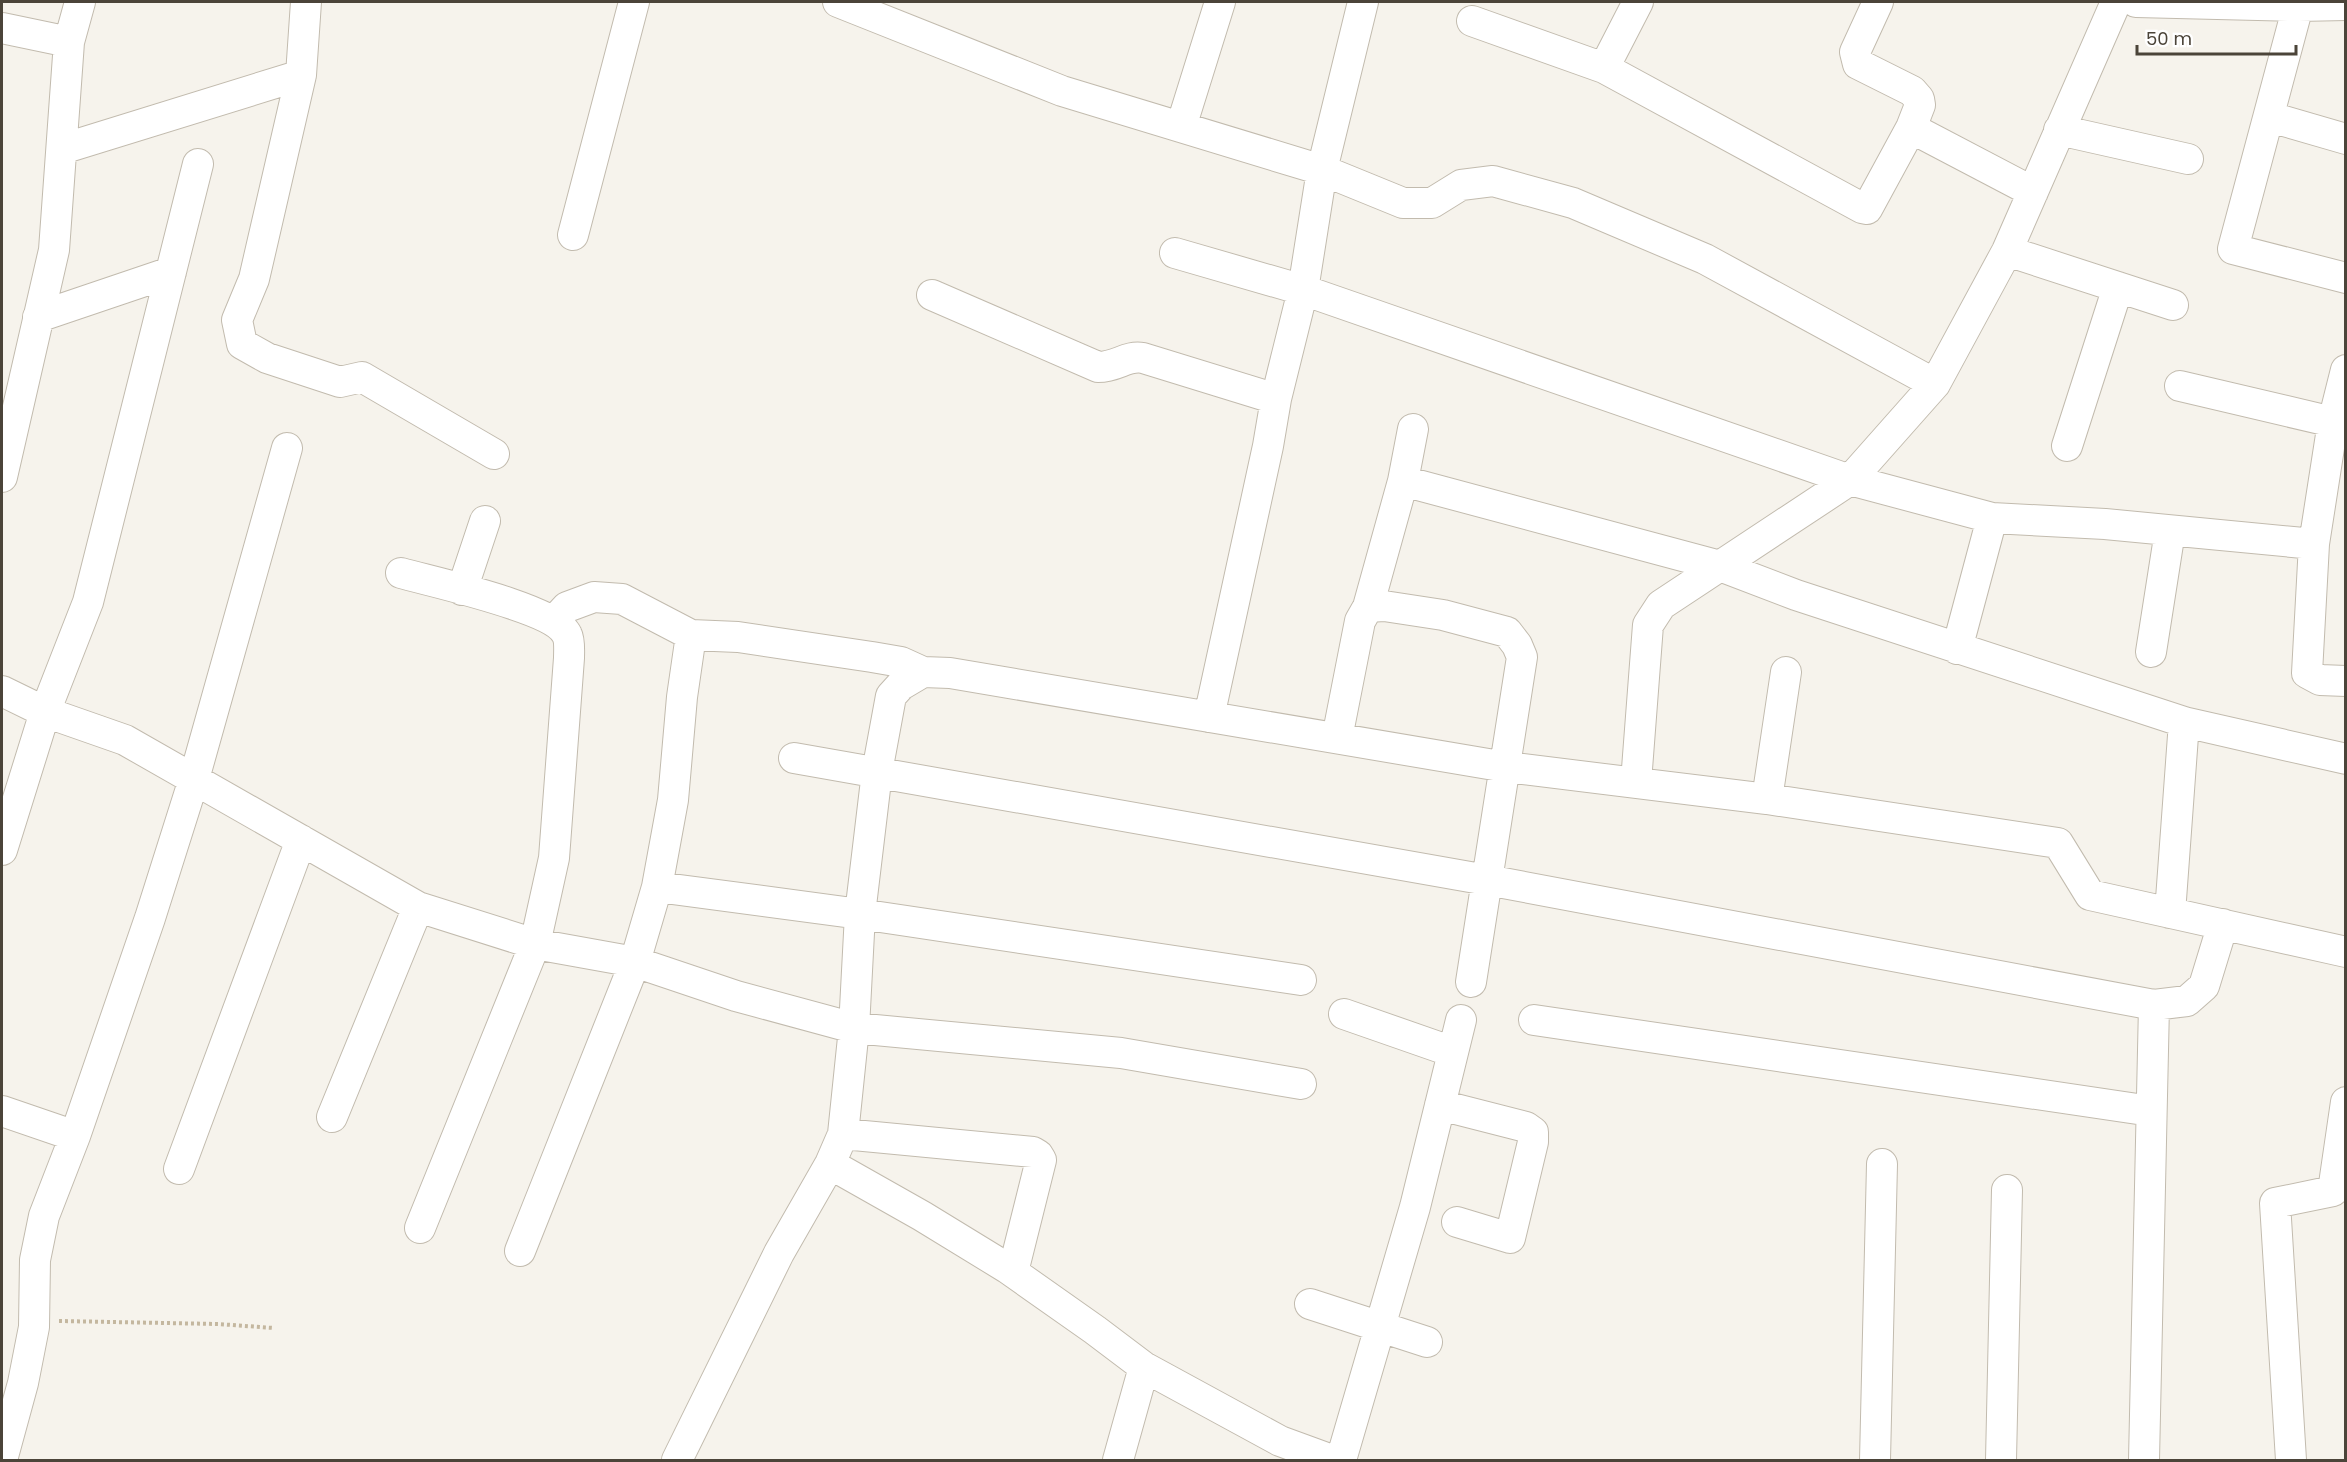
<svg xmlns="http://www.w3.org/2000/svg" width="2347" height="1462" viewBox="0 0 2347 1462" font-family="Poppins,sans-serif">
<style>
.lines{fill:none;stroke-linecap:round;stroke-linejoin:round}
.minor-casing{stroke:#c2bbae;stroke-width:32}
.path{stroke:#c4b79f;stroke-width:4;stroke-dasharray:3 3;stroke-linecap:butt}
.minor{stroke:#fff;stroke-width:30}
</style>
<rect width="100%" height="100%" fill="#f6f3ec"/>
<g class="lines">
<defs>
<path id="minor" d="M306 2 301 75 254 279 237 320 242 344 267 358 340 382 362 377 494 454
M838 2 1062 91 1322 170 1403 203H1432L1461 185 1493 181 1573 203 1705 259 1935 384
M2136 2 2298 6 2346 5
M2298 6 2233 249 2346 278
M1472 21 1604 68 1862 208 1867 209 1911 128 1920 105 1919 99 1912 91 1858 64 1855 52 1878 2
M2 28 69 42
M1604 68 1638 2
M2270 117 2346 139
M1181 127 1220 2
M1911 128 2033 192
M2059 130 2188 159
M62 149 301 75
M573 235 634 2
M2007 251 2173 305
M1175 253 1303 290 1850 480 1992 518 2105 524 2314 544 2333 422 2346 370
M932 295 1098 367C1118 367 1126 355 1143 358L1276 399
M38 317 171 272
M2180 386 2333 422
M2067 446 2118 287
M2 477 54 250 69 42 80 2
M1403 481 1720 566 1796 595 2184 722 2346 759
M2314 544 2307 673 2320 680 2346 681
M401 573C432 582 555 608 567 635 570 641 569 652 569 658L554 858 535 944 420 1228
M462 590 485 521
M1368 607 1403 481 1413 429
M554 621 567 607 594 597 622 599 691 635 738 637 872 657 901 662 923 672
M1957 649 1992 518
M2151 652 2170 531
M2 691 45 712 125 740 418 907 535 944 635 962 736 996 854 1028 1121 1053 1301 1084
M1209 717 1268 446 1276 399 1303 290 1322 170 1363 2
M1337 738 1360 621 1368 607 1384 606 1443 615 1507 632 1517 645 1522 657 1471 982
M794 758 1487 880 2154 1005
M1636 782 1648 625 1661 605 1850 480 1935 384 2007 251 2116 2
M1767 799 1786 672
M2 850 45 712 88 602 198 164
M657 887 860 914 1301 980
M2170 913 2184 722
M1344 1014 1453 1052
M1534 1020 2151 1111
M1440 1105 1526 1127 1533 1132V1142L1510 1238 1457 1222
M2 1111 75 1136
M332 1117 418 907
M843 1134 1033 1152 1038 1155 1041 1160 1013 1272
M830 1164 922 1216 1007 1268 1095 1330 1144 1367 1280 1441 1332 1460
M179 1169 301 840
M520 1251 635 962 657 887 673 800 682 697 691 635
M1310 1304 1427 1342
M2 1460 23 1383 34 1327 35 1260 44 1216 75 1136 150 918 194 779 287 448
M677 1460 779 1253 830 1164 843 1134 854 1028 860 914 877 772 891 696 901 685 923 672 950 673 1506 767 1767 799 2058 843 2090 895 2346 952
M1118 1460 1144 1367
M1341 1460 1415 1207 1461 1020
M1875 1460 1882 1164
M2001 1460 2007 1190
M2144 1460 2154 1005 2187 1001 2204 986 2223 924
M2291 1460 2275 1203 2333 1191 2346 1102"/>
</defs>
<use href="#minor" class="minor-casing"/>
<path class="path" d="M59 1321 218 1324 274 1328"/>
<use href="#minor" class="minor"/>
</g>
<rect width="2347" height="1462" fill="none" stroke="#4b4439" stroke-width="6"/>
<path d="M2137 45v9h159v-9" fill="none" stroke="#4b4439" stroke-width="3"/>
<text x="2146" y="45" font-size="18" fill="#4b4439" stroke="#ffffff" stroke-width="4.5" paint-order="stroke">50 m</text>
</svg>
